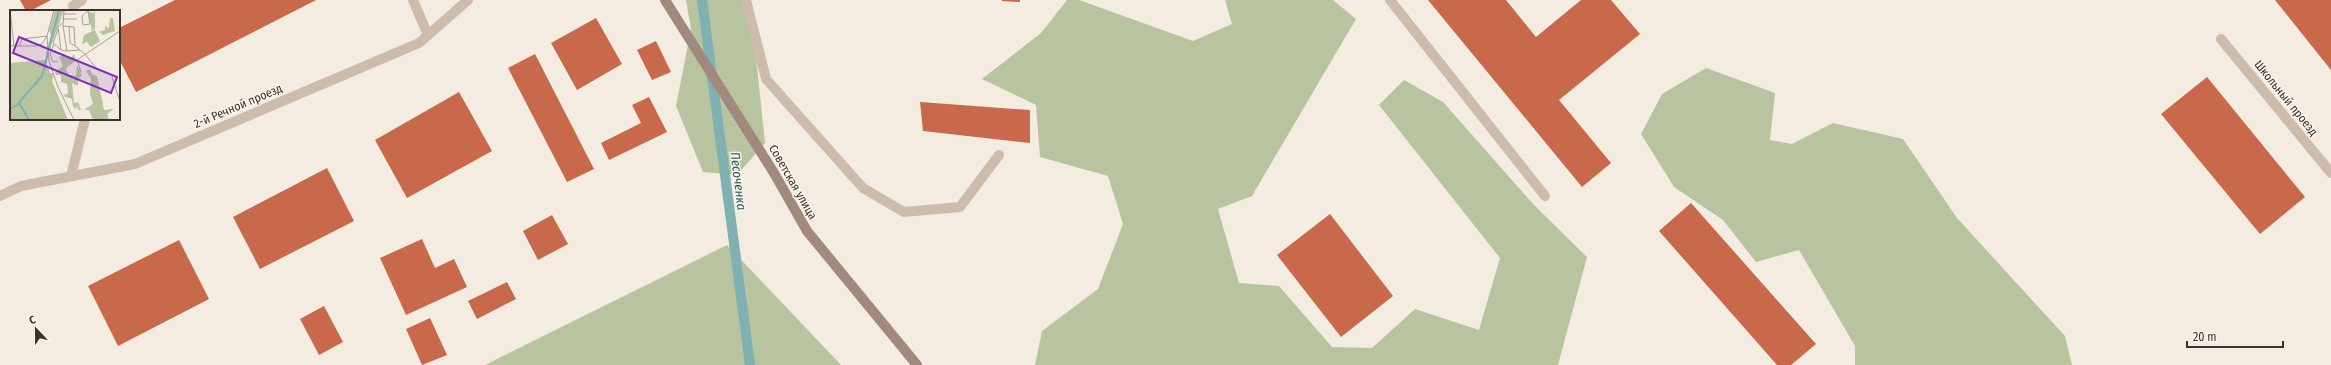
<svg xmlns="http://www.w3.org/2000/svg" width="2331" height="365" viewBox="0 0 2331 365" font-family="'Fira Sans Condensed',sans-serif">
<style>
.green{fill:#b8c4a0}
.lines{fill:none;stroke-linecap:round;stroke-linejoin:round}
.stream{stroke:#7fb0b2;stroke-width:10}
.building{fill:#c8694b}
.lane{stroke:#cdbbac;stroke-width:10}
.street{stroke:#cdbbac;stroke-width:10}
.secondary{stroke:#a18a7d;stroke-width:10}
.labels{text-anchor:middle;stroke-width:3;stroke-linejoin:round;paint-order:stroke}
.street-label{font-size:12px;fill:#3b302b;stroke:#fbf5ee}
.water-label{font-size:13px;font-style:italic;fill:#1f5a5e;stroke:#fbf5ee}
.inset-river{fill:none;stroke:#7fb0b2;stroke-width:2}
.inset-road{fill:none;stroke:#aaa098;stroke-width:1}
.view{fill:#7b2cbf;fill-opacity:0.15;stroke:#7b2cbf;stroke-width:2}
.inset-edge{fill:none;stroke:#3b302b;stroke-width:2}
</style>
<rect width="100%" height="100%" fill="#f4ebe1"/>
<path class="green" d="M686 0H750L765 143 737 175 703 172 676 106 691 29Z
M1067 0H1079L1193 41 1232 24 1225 0H1333L1356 19 1252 196 1218 209 1239 283 1279 286 1332 347 1372 348 1415 309 1479 330 1500 258 1379 105 1404 80 1443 102 1534 205 1587 257 1558 365H1035L1042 331 1098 289 1123 224 1108 176 1040 157 1036 105 982 79 1041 33Z
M1706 68 1775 93 1770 140 1792 144 1833 123 1903 139 1957 218 2065 336 2072 365H1855V346L1799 250 1756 262 1723 220 1674 187 1641 134 1662 94Z
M727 245 841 365H485Z"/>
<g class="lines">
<path class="stream" d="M702 0 750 365"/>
</g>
<path class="building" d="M20 0H51L30 11H26Z
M175 0H316L136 92 119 59V28Z
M1002 0H1020V2L1002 1Z
M1428 0H1506L1536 37 1581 0H1611L1640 34 1559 100 1611 163 1582 187Z
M2275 0H2331V70Z
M596 18 622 64 577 90 551 43Z
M656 41 671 72 652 80 637 50Z
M535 54 594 169 567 182 508 68Z
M2207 77 2305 197 2260 234 2161 114Z
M459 92 492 151 407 198 375 140Z
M649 97 667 132 609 160 601 143 641 123 632 105Z
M920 102 1030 110V143L923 131Z
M327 168 354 221 260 269 233 217Z
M1691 203 1816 344 1791 365H1777L1659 231Z
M1330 214 1393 296 1341 337 1277 255Z
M552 215 568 244 538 260 523 231Z
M422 239 435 268 454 259 467 287 406 315 380 258Z
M179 240 209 299 118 346 88 286Z
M507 282 516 299 477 319 468 301Z
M324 306 343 342 319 355 300 319Z
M430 318 447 355 422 365 406 329Z"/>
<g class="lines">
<path class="lane" d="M413 0 428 35
M746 0 766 79 863 188 904 212 960 207 999 155
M1390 0 1545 196
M74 11 73 6 82 0
M71 176 85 119"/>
<path class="street" d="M2221 39 2331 173
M0 196 21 186 135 164 419 43 468 0"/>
<path class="secondary" d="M665 0 774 173 807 231 917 365"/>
</g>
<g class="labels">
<g class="street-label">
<text transform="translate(2286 98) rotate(51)" y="4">Школьный проезд</text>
<text transform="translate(238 106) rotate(-23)" y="4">2-й Речной проезд</text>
<text transform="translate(793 182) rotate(60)" y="4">Советская улица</text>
</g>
<g class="water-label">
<text transform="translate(739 181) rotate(83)" y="5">Песоченка</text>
</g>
</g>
<g transform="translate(10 10)">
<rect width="110" height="110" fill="#f4ebe1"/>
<path d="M45 0H54L37 47 36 43 41 25 39 20ZM85 0V19L82 21 78 2 84 3ZM100 8H103L105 21 93 25 89 22 95 20V16L99 18ZM85 20 90 31 81 37 77 32 72 34 74 25ZM64 44 66 51 57 57 56 60 59 65 66 66 67 55 72 65 68 70V76L62 73 64 93 68 92 71 100H68L67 95 66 99 63 97 62 89 53 86 58 83 57 74 51 72V65H46L45 62 53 56 49 47 54 45 60 49ZM35 50 40 63H44L42 71 58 110H0V53ZM80 59 82 64 87 66 94 100 104 99 97 104 99 110H83L79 100H74L83 94 80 84 81 69 76 61Z" fill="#b8c4a0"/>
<path class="inset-river" d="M39 38 49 0M9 93 19 110M0 99 7 95 32 66 38 43"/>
<path class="inset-road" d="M0 0 4 36M44 0 37 26 39 51 48 77 64 110M54 1 53 16 64 17 65 36 75 44 86 58M78 1 80 14 73 15 72 6 79 0M53 4H66M52 9H67M52 13 48 17 51 40 57 41M53 16 57 41 70 40M59 16 60 33 65 36M48 19 43 33 51 40M44 34 40 44 43 52 48 51M0 36H26L32 34 37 26M9 36 12 29 37 26M71 62 67 50 110 21M102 67 110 92"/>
<path class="view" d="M9 27 107 67 101 83 3 43Z"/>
<rect width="110" height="110" class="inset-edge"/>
</g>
<g transform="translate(36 329) rotate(338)" stroke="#fbf5ee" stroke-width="3" paint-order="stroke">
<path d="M0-3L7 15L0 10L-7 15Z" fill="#3b302b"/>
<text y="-6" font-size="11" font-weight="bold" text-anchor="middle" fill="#3b302b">С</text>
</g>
<path d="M2187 341v6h96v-6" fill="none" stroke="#3b302b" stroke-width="2"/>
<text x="2193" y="341" font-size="12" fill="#3b302b" stroke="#fbf5ee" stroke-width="3" paint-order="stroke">20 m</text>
</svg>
